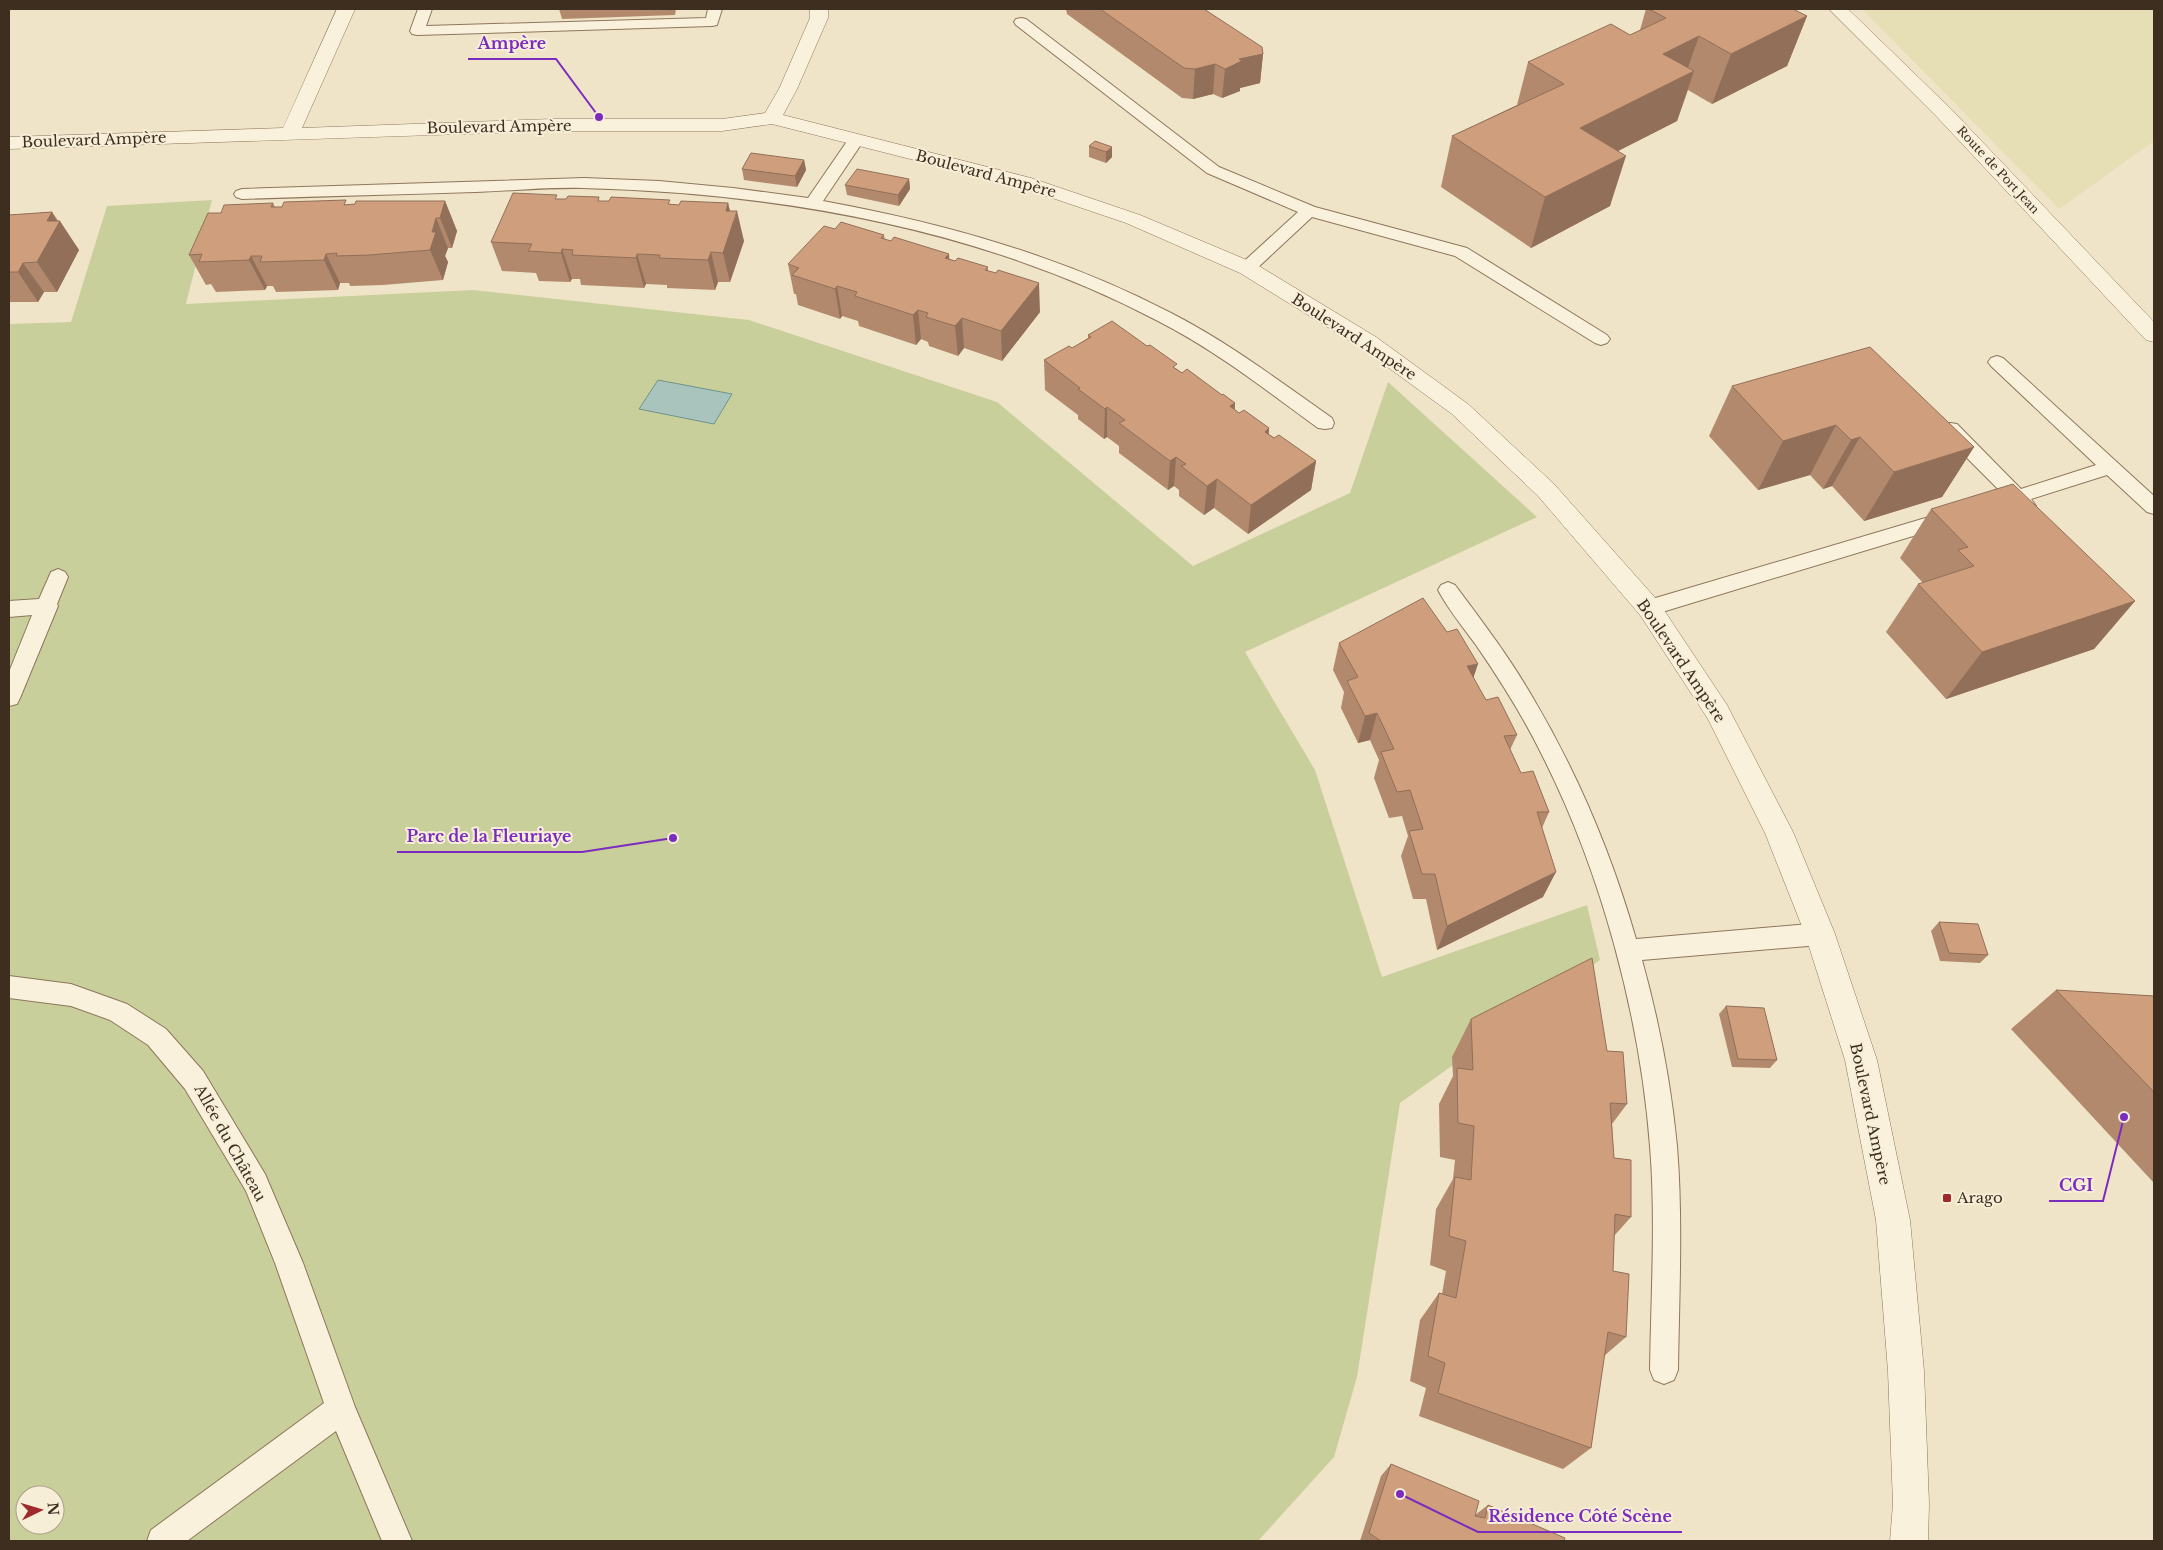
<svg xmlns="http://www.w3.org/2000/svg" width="2163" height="1550" viewBox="0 0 2163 1550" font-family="'Libre Baskerville',serif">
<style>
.farmland{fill:#e6deb5}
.green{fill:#c9cf9b;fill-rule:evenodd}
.water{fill:#a9c4bc;stroke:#6f938a}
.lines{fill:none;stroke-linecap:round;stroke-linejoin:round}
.service-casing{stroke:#8d765c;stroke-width:2}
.minor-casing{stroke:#8d765c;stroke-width:1}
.service{fill:#faf1dc;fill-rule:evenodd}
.minor{fill:#faf1dc;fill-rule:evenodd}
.wall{fill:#b2896c}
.shaded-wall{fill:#916f58}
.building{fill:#cf9f7d;stroke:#916f58}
.poi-dot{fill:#9e2a2b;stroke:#f7eed8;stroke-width:2}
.labels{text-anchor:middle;stroke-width:4;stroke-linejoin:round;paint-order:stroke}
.far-street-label{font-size:12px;fill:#3d2e20;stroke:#f7eed8}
.street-label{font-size:15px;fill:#3d2e20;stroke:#f7eed8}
.poi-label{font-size:15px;fill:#3d2e20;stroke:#f7eed8;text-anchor:start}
.leader{fill:none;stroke:#7b2cbf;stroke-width:2}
.callout-dot{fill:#7b2cbf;stroke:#f7eed8;stroke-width:2}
.callout-label{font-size:16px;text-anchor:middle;font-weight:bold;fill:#7b2cbf;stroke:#f7eed8;stroke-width:4;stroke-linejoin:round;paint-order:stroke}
</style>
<rect width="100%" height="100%" fill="#f0e4c8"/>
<path class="farmland" d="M1862 9H2154V141L2059 209Z"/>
<path class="green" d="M212 200 186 304 473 290 749 320 997 402 1193 566 1350 493 1388 382 1537 517 1245 652 1315 770 1382 977 1587 905 1600 960 1400 1103 1357 1377 1334 1457 1258 1541H9V324L71 322 107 206ZM25 1495H55V1525H25Z"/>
<path class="water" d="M658 380 732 394 714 424 639 409Z"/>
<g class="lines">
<defs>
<path id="service" d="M418 9H432L426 26 706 18 708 9H722L717 25 712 26 417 35 412 34 410 31Z
M1021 18 1026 19 1219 167 1315 207 1467 248 1607 335 1610 339 1607 343 1601 345 1595 343 1455 256 1312 217 1253 272 1247 273 1241 272 1238 268 1241 264 1298 212 1207 173 1016 25 1014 22 1016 19Z
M856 135 862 137 864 140 823 201C943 223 1062 256 1171 313 1228 342 1279 381 1332 418L1334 423 1332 428 1325 429 1318 428C1266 390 1215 350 1158 321 981 228 780 193 582 188 546 187 511 191 475 192 397 195 320 196 242 199L236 197 234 194 236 191 242 189 584 178 659 181 733 188 808 198 850 137Z
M1997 356 2003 358 2154 496V514L2147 512 2107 475 2031 499 2036 506 2033 511C2024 514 2020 512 2013 505L1995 511 1988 509 1985 504 1988 499 2003 494 1943 434 1941 429 1943 424 1950 423 1957 424 2021 489 2096 465 1991 366 1988 362 1991 358Z
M1949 511 1956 513 1959 518 1956 523 1649 616 1642 614 1639 608 1642 602Z
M58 569 65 572 68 577 57 604 58 606 20 698 17 704 9 706V672L32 615 9 617V601L39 599 51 572Z
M1448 582 1455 585C1482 621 1510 658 1533 698 1578 774 1612 855 1636 939L1820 923 1829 926 1832 934 1829 942 1820 945 1642 960C1659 1021 1671 1084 1677 1146 1683 1220 1679 1296 1678 1370L1674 1380 1664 1384 1654 1380 1650 1370C1651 1296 1656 1220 1650 1146 1640 1016 1601 871 1542 755 1523 716 1500 680 1476 645 1463 627 1448 609 1438 590L1441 585Z
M9 976 71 984 127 1004 166 1029 203 1071 265 1174 303 1263 355 1407 412 1541H382L336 1431 187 1541H147L151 1530 324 1403 275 1263 246 1191 185 1089 148 1045 110 1020 71 1006 9 998Z"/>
<path id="minor" d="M337 9H355L302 128 553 119H722L765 113 779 89 810 18V9H828V18L797 89 783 115 1031 178 1140 215 1254 263 1376 337 1468 404 1554 484 1658 601 1727 705 1793 832 1835 934 1877 1060 1910 1220 1924 1371 1929 1504 1928 1541H1890L1893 1504 1888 1371 1876 1220 1845 1060 1805 934 1765 833 1708 719 1640 615 1538 496 1452 414 1360 347 1240 273 1126 223 1017 186 772 124 722 131H553L9 149V137L283 128Z
M1829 9H1848L1951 109 2154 322V342L2146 340 1937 117Z"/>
</defs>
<use href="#service" class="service-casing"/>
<use href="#minor" class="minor-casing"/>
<use href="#service" class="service"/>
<use href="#minor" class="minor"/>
</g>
<path class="wall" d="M559 9H676L675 15 562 19Z
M1066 9H1204L1263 54 1260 83 1240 88V91L1222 98 1213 94 1193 99 1182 98 1067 14Z
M1646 9H1793L1807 16 1787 66 1712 104 1688 90 1677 121 1618 151 1610 206 1531 248 1441 187 1452 136 1517 105 1528 62 1630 35 1640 30Z
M1089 146 1112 147V157L1106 163 1089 157Z
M804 160 806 170 797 187 744 180 742 169Z
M909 179 910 189 899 206 847 195 845 185Z
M558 199 679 205 728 203 730 211 744 241 730 282H718L715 290 667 288V285L646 284 644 288 581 285 580 279H572L570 282 539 281 536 273 502 271 491 242Z
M445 201 457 231 452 248H448L445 256 448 262 443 280 383 285 350 286 349 283H340L338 290 276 292 273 286H267L265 290 216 292 211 284 206 285 189 255 221 213 273 203 275 207Z
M52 212 79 250 57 292H44L38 302H9V215Z
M884 235 885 240 955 261 988 267V271L1040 312 1002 361 964 348 958 356 929 346 928 342 921 339 916 345 859 326 858 321 842 316 840 319 798 305 796 294H794L788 264Z
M1088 335 1177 369 1182 373 1235 403V410L1239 413 1269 428V434L1274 438 1316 461 1311 490 1248 534 1214 508 1204 515 1179 496V490L1174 486 1168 490 1119 453V446L1107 437 1104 439 1078 419V415L1045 390 1044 360 1072 348 1088 338Z
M1732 386 1974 447 1942 497 1864 521 1832 486 1823 489 1810 475 1758 490 1709 436Z
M1931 509 2135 601 2094 649 1946 699 1886 632 1918 584 1923 583 1900 558Z
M1339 643 1473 678 1486 700 1517 735 1510 750 1521 773 1549 812 1542 828 1543 897 1437 950 1426 899H1413L1401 856 1408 836 1402 816 1389 818 1374 778 1379 760 1370 740 1358 743 1341 708 1344 692 1333 670Z
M1939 922 1988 955 1980 963 1940 961 1931 931Z
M2056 990 2154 996V1183L2011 1029Z
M1726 1006 1777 1060 1770 1068 1732 1067 1719 1014Z
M1471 1019 1607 1051 1627 1104 1612 1124 1614 1158 1631 1217 1614 1236 1613 1271 1626 1337 1604 1356 1591 1448 1563 1469 1419 1416 1426 1388 1410 1381 1420 1320 1439 1293 1442 1294 1446 1271 1430 1265 1436 1209 1453 1179 1455 1160 1440 1157 1439 1104 1453 1076 1452 1057Z
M1391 1464 1475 1515 1488 1505 1564 1541H1360L1381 1476Z"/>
<path class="shaded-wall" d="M1807 16 1787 66 1712 104 1731 54Z
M1699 36 1685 76 1694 71 1677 121 1565 178 1580 128 1663 54Z
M1263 54 1260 83 1240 88V91L1222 98 1225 69 1239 59Z
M1215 64 1213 94 1193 99 1195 69Z
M1112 147V157L1106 163V152Z
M1626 156 1610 206 1531 248 1545 197Z
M804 160 806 170 797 187 795 176Z
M909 179 910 189 899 206 898 195Z
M445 201 457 231 452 248 440 218Z
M728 203 733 225 737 211 744 241 730 282 723 253 726 211Z
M52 212 58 223 60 221 79 250 57 292 37 262 47 221Z
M436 218 448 248 445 256 448 262 443 280 430 250 432 232Z
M562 249 572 279 570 282 561 253Z
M711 252 718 282 715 290 708 260Z
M326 254 340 283 338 290 324 260Z
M637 254 646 284 644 288 636 258Z
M949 254 951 284 945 258Z
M251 256 267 286 265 290 249 260Z
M23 263 44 292 38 302 18 272Z
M1039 283 1040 312 1002 361 1001 331Z
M837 286 842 316 840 319 835 289Z
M918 310 921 339 916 345 913 315Z
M962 318 964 348 958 356 955 326Z
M1235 403 1232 432 1230 406Z
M1107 407V437L1104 439 1105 409Z
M1836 425 1810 475 1758 490 1783 441Z
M1269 428 1266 458 1265 432Z
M1860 437 1832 486 1823 489 1851 440Z
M1974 447 1942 497 1864 521 1894 472Z
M1176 457 1174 486 1168 490 1170 461Z
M1316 461 1311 490 1248 534 1251 505Z
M1217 479 1214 508 1204 515 1207 486Z
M2135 601 2094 649 1946 699 1982 652Z
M1478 664 1469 691 1467 666Z
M1377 713 1370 740 1358 743 1365 716Z
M1556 872 1543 897 1437 950 1447 926Z"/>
<path class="building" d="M1100 9H1204L1262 47 1263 54 1239 59 1242 61 1225 69 1215 64 1195 69 1184 68Z
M1649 9H1793L1807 16 1731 54 1699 36 1663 54 1694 71 1580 128 1626 156 1545 197 1452 136 1564 84 1528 62 1611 24 1630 35 1666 18Z
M1095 141 1112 147 1106 152 1089 146Z
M751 153 804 160 795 176 742 169Z
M857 169 909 179 898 195 845 185Z
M513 193 557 195 555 199H566L568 196 599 197 598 201H609L611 197 670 200 668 204 679 205 681 201 728 203 726 211H737L723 253 711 252 708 260 659 258 660 255 637 254 636 258 572 255 573 250 562 249 561 253 528 251 532 244 491 242Z
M346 200 344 205 355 204 356 201H445L440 218H436L432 232H436L430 250 369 255 336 256 337 253 326 254 324 260 260 262 262 256H251L249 260 199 262 202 254 189 255 208 213H221L224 205 273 203 271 207H282L284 202Z
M52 212 47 221H60L37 262 23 263 18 272H9V215Z
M841 222 884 235 881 238 891 241 894 237 949 254 945 258 955 261 958 258 988 267 985 270 996 273 998 270 1039 283 1001 331 962 318 955 326 926 317 928 313 918 310 913 315 855 296 857 292 837 286 835 289 792 275 799 268 788 264 824 226 835 229Z
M1112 321 1147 346 1150 345 1177 364 1173 367 1182 373 1187 369 1222 395 1223 394 1235 403 1230 406 1239 413 1244 410 1269 428 1265 432 1274 438 1279 435 1316 461 1251 505 1217 479 1207 486 1181 466 1186 464 1176 457 1170 461 1119 423 1125 420 1107 407 1105 409 1078 389 1080 388 1044 360 1069 346 1072 348 1091 337 1088 335Z
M1870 347 1974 447 1894 472 1860 437 1851 440 1836 425 1783 441 1732 386Z
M2013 484 2135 601 1982 652 1918 584 1974 566 1958 550 1968 547 1931 509Z
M1423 598 1447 632 1457 629 1478 664 1467 666 1486 700 1498 697 1517 735 1504 736 1521 773 1533 771 1549 812H1537L1556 872 1447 926 1435 874H1422L1409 831 1423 829 1410 790 1397 792 1381 752 1394 749 1377 713 1365 716 1355 697 1347 681 1358 677 1339 643Z
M1939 922 1978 924 1988 955 1949 953Z
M1592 958 1607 1051 1623 1052 1627 1104 1610 1103 1614 1158 1631 1160V1217L1615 1214 1613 1271 1629 1274 1626 1337 1608 1332 1591 1448 1438 1393 1445 1363 1428 1356 1439 1293 1456 1298 1466 1241 1449 1236 1455 1177 1471 1180 1474 1126 1458 1123 1457 1068 1473 1070 1471 1019Z
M2056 990 2154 996V1092Z
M1726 1006 1764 1008 1777 1060 1738 1059Z
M1391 1464 1479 1501 1475 1516 1485 1518 1488 1505 1565 1538 1564 1541H1381L1369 1533Z"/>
<rect class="poi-dot" x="1942" y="1193" width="10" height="10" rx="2.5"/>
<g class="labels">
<g class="far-street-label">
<text transform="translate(1998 170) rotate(47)" y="4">Route de Port Jean</text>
</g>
<g class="street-label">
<text transform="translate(499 127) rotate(-1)" y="5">Boulevard Ampère</text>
<text transform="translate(94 140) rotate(-2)" y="5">Boulevard Ampère</text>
<text transform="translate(986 174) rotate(15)" y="5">Boulevard Ampère</text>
<text transform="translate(1354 337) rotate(33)" y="5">Boulevard Ampère</text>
<text transform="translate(1681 661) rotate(56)" y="5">Boulevard Ampère</text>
<text transform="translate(1870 1114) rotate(78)" y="5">Boulevard Ampère</text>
<text transform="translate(230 1143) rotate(61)" y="5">Allée du Château</text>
</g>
<g class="poi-label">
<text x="1957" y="1203">Arago</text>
</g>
</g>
<path class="leader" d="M599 117L556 59H468M673 838L582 852H397M2124 1117L2103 1201H2049M1400 1494L1478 1532H1682"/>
<g class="callout-dot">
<circle cx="599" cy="117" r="5"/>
<circle cx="673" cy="838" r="5"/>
<circle cx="2124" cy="1117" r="5"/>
<circle cx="1400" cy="1494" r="5"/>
</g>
<g class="callout-label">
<text x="512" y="49">Ampère</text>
<text x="489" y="842">Parc de la Fleuriaye</text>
<text x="2076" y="1191">CGI</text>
<text x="1580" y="1522">Résidence Côté Scène</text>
</g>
<rect width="2163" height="1550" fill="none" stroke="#3d2e20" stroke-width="20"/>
<g transform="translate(40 1510) rotate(85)"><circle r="24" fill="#f7eed8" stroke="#ada18e"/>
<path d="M0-4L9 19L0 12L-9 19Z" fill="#9e2a2b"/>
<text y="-8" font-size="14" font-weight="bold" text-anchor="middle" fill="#3d2e20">N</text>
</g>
</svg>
